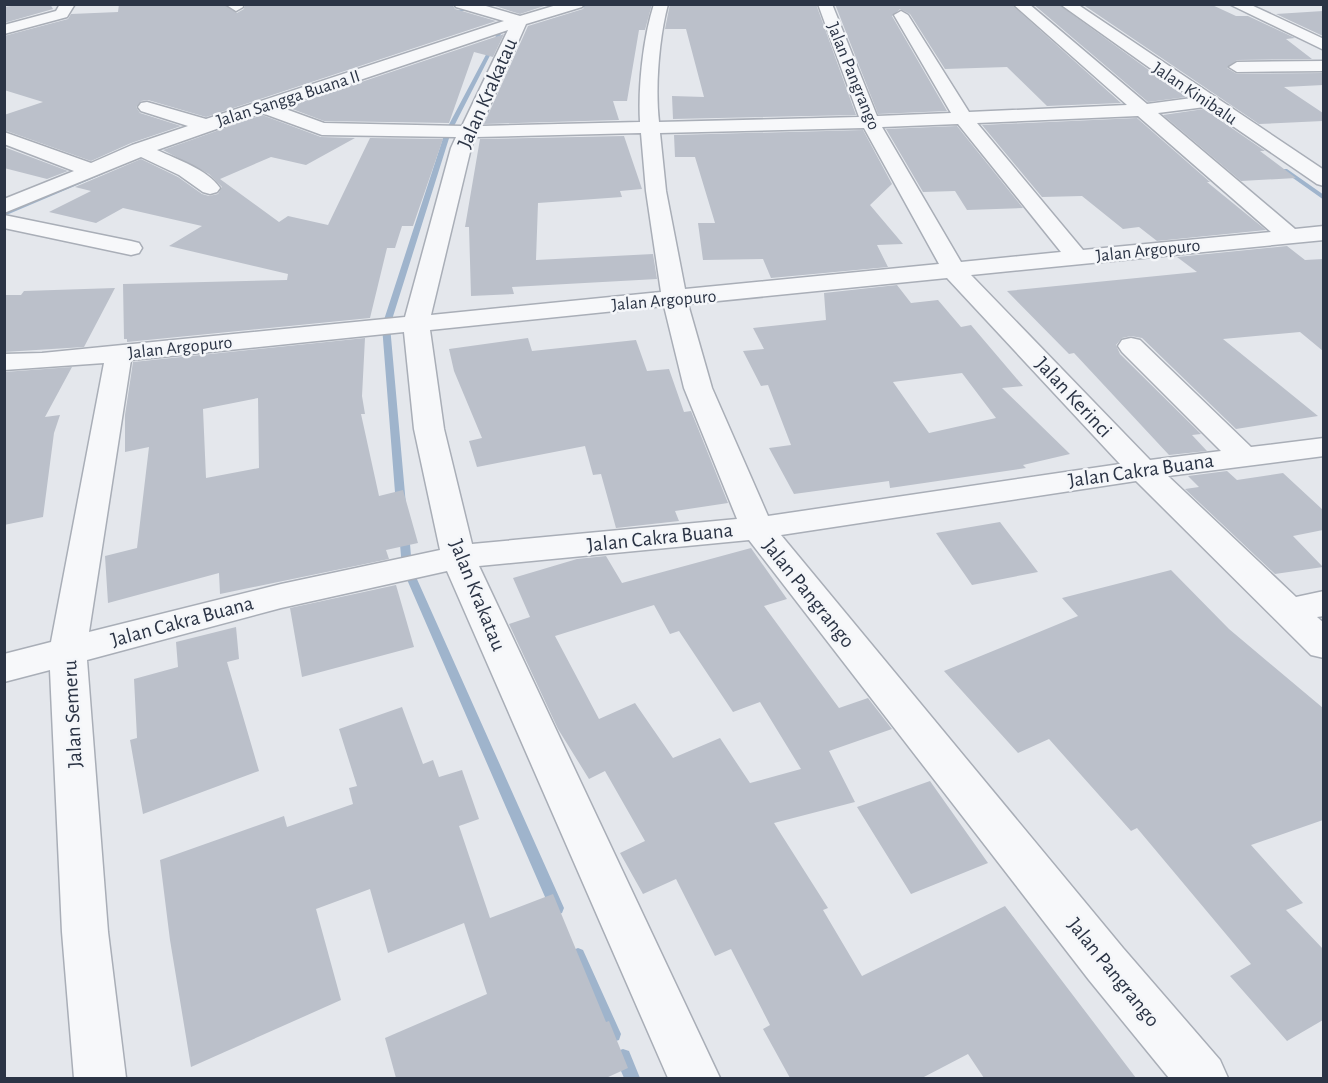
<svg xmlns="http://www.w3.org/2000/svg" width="1328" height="1083" viewBox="0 0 1328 1083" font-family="'Alegreya Sans',sans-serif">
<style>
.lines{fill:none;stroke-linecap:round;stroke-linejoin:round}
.stream{fill:#9fb4cc;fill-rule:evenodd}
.building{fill:#bbc0ca;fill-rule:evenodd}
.minor-casing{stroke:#a9aeb7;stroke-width:3}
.minor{fill:#f7f8fa;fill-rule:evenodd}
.labels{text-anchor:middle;stroke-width:5;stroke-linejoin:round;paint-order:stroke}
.far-street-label{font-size:18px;fill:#2b3445;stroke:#f4f6f9}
.street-label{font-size:21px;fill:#2b3445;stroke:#f4f6f9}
</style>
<rect width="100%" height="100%" fill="#e4e7ec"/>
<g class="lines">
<path class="stream" d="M479 4H488L450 15 448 14Z
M586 4H595L547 18 545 17Z
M500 31 502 32 451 132 390 326 406 505 401 508 396 505 382 326 445 132 498 32Z
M1283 169H1287L1324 195V200L1283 171Z
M98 173 103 174 4 216V211Z
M404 529 409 532 412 568 564 908 562 913 557 915 552 913 402 568 399 532Z
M578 948 583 950 621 1034 619 1040 613 1042 607 1040 570 955 573 950Z
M623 1049 629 1051 640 1078H624L615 1057 617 1051Z"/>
</g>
<path class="building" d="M24 4H50L53 9 4 23V7Z
M119 4H223L237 13 244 9 245 4H452L455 9 496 21 206 117 148 100 141 101 136 107 140 113 181 126 131 143 91 161 4 130V115L43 102 4 90V36L68 19 71 14 118 12Z
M489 4H550L520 14Z
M586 4H652L645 30H639L627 101H613L619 120 484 124 528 26 583 9Z
M670 4H816L856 115 673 119 672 96 704 97 686 29H665Z
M835 4H1011L1121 103 1047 106 1007 67 945 69 910 14 900 9 892 16 947 111 878 114Z
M1033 4H1058L1186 97 1148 102Z
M1082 4H1210L1236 16H1248L1295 38 1286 39 1312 59 1237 60 1227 68 1237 74 1323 73V85L1284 87 1323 113V121L1259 124Z
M1323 11V36L1276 14Z
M504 34 493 57 474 52 449 123 324 121 287 107Z
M1204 109 1265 151H1260L1296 178 1241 181 1163 115Z
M262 115 321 137 355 138 306 165 271 157 220 179 279 222 288 216 328 225 370 138 443 139 413 226H402L395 248H387L370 318 127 342V339H124L123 284 287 280 288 274 169 246 202 226 123 208 96 223 49 212 91 191 75 187 141 159 178 177 202 194 209 196 218 194 222 187 209 174 163 150Z
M1137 118 1210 182H1207L1266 230 1157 241 1139 227 1123 229 1082 196 1042 197 982 125Z
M957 126 1023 208 967 210 955 191 923 192 886 129Z
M863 130 892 184 870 205 903 244 877 245 888 267 771 278 763 259 703 260 698 223H715L695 157H675L674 135Z
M624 136 642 189 620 191 622 197 538 203 536 260 653 254 657 279 512 287 514 294 471 296 469 227H465L480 139Z
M4 147 68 171 47 179 4 168Z
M1287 246 1305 260 1323 259V351L1300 332 1223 339 1318 416 1236 429 1142 338 1131 336 1122 338 1116 345 1120 354 1201 434 1192 435 1207 451 1169 455 1074 353 1069 354 1007 291 1197 272 1177 257Z
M897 285 911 303 938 300 961 327 971 325 1023 386 1002 388 1070 454 1023 465 1026 468 890 488 889 481 794 494 769 448 791 445 768 385 761 386 743 351 764 349 753 328 826 320 824 293ZM962 373 996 418 929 433 893 382Z
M115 288 84 347 4 352V295H21L24 291Z
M365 338 362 396 365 414H361L379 496 403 490 418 543 386 550 389 559 220 594 219 573 108 603 105 556 137 548 149 447 125 452V415L133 362ZM258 398 259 468 206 478 203 409Z
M528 338 532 351 636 340 647 371 669 369 684 412 691 411 728 503 675 511 679 521 616 528 601 474 593 475 585 446 477 467 469 441 482 438 454 371 449 349Z
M72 367 45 417 60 415 54 433 43 517 4 525V372Z
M1227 471 1237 480 1283 473 1323 510V530L1293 536 1323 567 1275 574 1185 489 1199 487 1188 476Z
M1000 522 1038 572 972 585 936 533Z
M751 548 787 599 764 606 839 708 868 698 892 729 829 751 855 802 774 823 828 908 823 910 862 976 1005 906 1136 1078H984L968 1054 922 1078H790L763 1029 770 1025 731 949 715 956 676 879 643 894 620 853 645 841 605 771 589 779 558 729 509 624 530 617 513 578 577 559 606 556 622 583ZM654 605 670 634 679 631 733 712 760 702 801 769 750 783 720 738 673 758 635 703 599 719 555 636Z
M1171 570 1229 629 1323 708V820L1251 845 1303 903 1286 910 1323 949V1020L1287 1041 1230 976 1251 964 1137 828 1131 831 1049 739 1018 753 944 671 1078 616 1062 598Z
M396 585 414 647 302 677 290 608Z
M236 627 239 659 227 662 259 771 143 814 130 740 137 738 134 679 178 667 176 642Z
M402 707 423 764 433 760 439 777 462 770 479 819 459 826 490 918 553 894 606 1022 609 1021 628 1068 606 1078H396L385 1038 487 994 464 923 388 953 370 889 316 909 341 1000 191 1067 170 940 160 860 284 816 287 827 353 804 349 788 357 786 339 729Z
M930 781 988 863 911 894 857 807Z"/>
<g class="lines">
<defs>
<path id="minor" d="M60 4H75L67 17 4 34V25L56 11Z
M225 4H242L243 7 236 11Z
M454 4H479L520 16 560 4H584L582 7 526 24 481 126 640 122C638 87 643 38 654 4H668C659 38 655 87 659 122L859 117 818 4H832L877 116 951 113 894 15 901 11 908 15 969 112 1127 105 1013 4H1029L1147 104 1192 98 1060 4H1077L1324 170V186L1317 184 1205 107 1158 113 1295 229 1324 226V240L971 275 1150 460 1221 451 1122 352 1118 346 1122 340 1131 338 1140 340 1251 447 1324 438V456L1168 476 1296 597 1324 591V616L1317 617 1324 623V658L1311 655 1136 481 781 535 1123 948 1220 1060 1228 1078H1169L1089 980 749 540 479 566 720 1078H668L447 571 281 608 87 660 108 932 126 1078H74L62 932 50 670 4 682V654L51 642 104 363 4 370V354L42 353 405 317 451 148 456 137 322 135 262 113 157 150C178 160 207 169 220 188L217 192 210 194 203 192 179 175 141 157 4 213V199L74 171 4 144V132L91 163 132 145 188 126 141 111 138 107 141 103 147 102 206 119 504 21 456 7ZM508 30 462 126 324 123 280 107ZM1138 116 1271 232 1083 250 977 123ZM958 124 1061 252 961 262 882 127ZM864 128 939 264 685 289 666 191 660 133ZM641 133 646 191 661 292 431 315 471 148 475 137ZM947 278 1120 464 768 516 712 388 688 304ZM664 306 684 388 737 519 472 544 444 429 430 330ZM404 332 414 429 440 550 281 584 89 632 131 360Z
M1229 4H1249L1324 39V50Z
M1324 61V71L1237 72 1229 67 1237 62Z
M4 215 131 241 139 243 142 248 139 253 131 255 4 228Z"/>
</defs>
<use href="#minor" class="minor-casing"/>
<use href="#minor" class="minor"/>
</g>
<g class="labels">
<g class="far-street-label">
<text transform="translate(854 76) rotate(68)" y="6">Jalan Pangrango</text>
<text transform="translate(1195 93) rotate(34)" y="6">Jalan Kinibalu</text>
<text transform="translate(288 98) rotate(-18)" y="6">Jalan Sangga Buana II</text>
<text transform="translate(1148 250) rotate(-6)" y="6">Jalan Argopuro</text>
<text transform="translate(664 300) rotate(-5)" y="6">Jalan Argopuro</text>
<text transform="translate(180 347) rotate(-6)" y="6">Jalan Argopuro</text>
</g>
<g class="street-label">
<text transform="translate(487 93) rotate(-66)" y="7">Jalan Krakatau</text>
<text transform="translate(1074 397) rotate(47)" y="7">Jalan Kerinci</text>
<text transform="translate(1141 470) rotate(-8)" y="7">Jalan Cakra Buana</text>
<text transform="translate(660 537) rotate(-6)" y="7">Jalan Cakra Buana</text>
<text transform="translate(809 593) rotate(51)" y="7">Jalan Pangrango</text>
<text transform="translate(478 595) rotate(68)" y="7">Jalan Krakatau</text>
<text transform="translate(182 621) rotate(-15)" y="7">Jalan Cakra Buana</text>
<text transform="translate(72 714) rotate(-93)" y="7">Jalan Semeru</text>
<text transform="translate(1114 972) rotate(51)" y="7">Jalan Pangrango</text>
</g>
</g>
<rect width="1328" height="1083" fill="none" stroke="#2b3445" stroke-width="12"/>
</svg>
